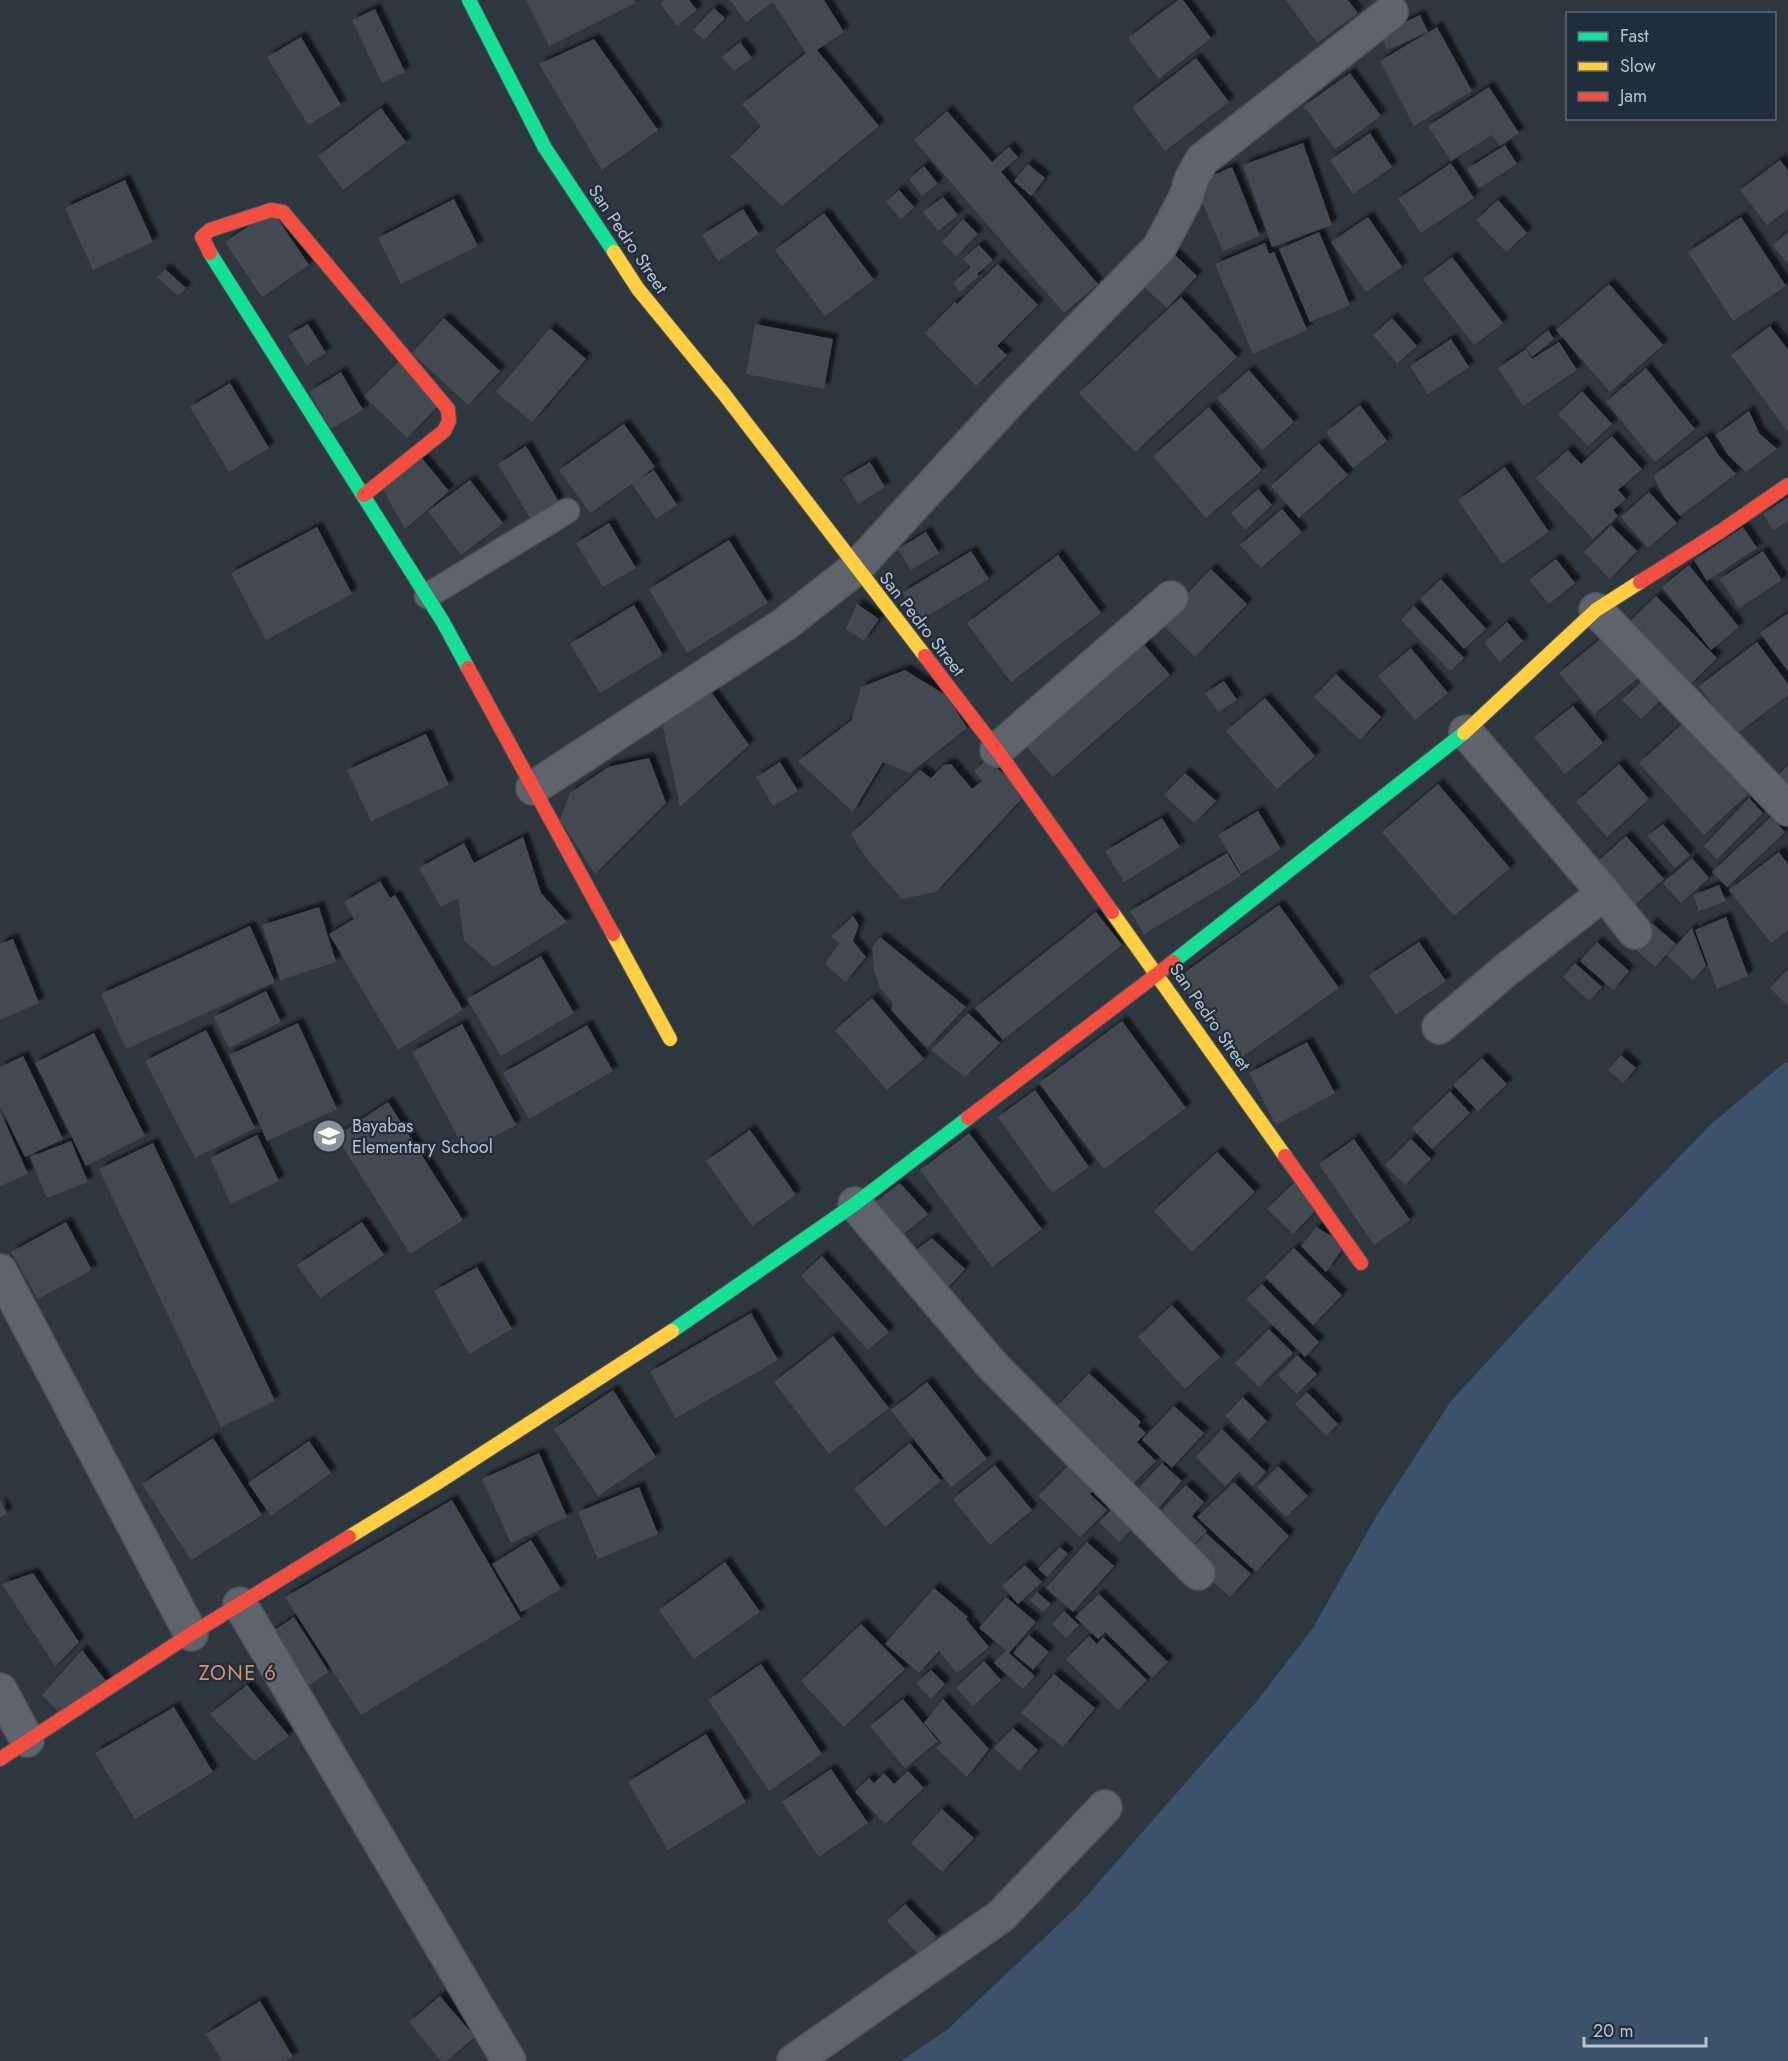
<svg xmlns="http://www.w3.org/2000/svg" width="1788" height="2061" viewBox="0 0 1788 2061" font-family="Jost,sans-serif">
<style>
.water{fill:#3c526a}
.building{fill:#434a51;filter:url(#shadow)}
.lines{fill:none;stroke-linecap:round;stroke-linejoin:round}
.lane-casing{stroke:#4d5258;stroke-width:27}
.street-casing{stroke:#4d5258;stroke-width:36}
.fast-casing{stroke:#4d5258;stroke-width:16}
.slow-casing{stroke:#4d5258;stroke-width:16}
.jam-casing{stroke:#4d5258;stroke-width:16}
.lane{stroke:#5f646c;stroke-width:24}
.street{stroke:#5f646c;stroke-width:33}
.fast{stroke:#16e098;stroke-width:14}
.slow{stroke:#ffcf43;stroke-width:14}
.jam{stroke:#f24e42;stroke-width:14}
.labels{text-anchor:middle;stroke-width:4.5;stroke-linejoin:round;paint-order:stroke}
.street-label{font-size:18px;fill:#b9c3ce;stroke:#202d3a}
.poi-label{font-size:18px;fill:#b9c3ce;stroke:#202d3a;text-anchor:start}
.neighbourhood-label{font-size:20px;letter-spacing:1.5px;fill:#da9068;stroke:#202d3a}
</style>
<defs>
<filter id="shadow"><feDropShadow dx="5.5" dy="-5.5" stdDeviation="1.5" flood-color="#0009"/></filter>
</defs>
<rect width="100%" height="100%" fill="#2e363e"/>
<path class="water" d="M1788 1062V2061H901L948 2029 1078 1906 1257 1701 1313 1628 1376 1517 1451 1401 1589 1251 1710 1125 1784 1063Z"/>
<path class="building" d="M526 0H634L635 3 549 46Z
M664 0H689L697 10 677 26 660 3Z
M730 0H824L844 32 817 50 879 126 782 206 731 157 761 126 742 104 806 53 773 2 746 22Z
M1178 0H1183L1211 38 1159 79 1128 38Z
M1286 0H1348L1358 13 1317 43Z
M714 8 725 18 704 40 693 30Z
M375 9 405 72 382 83 352 20Z
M1420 15 1428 32 1387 50 1380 34Z
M1437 27 1472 91 1414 126 1380 61Z
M301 37 341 105 308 125 267 57Z
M594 39 658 130 602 170 539 64Z
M740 42 752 58 734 71 722 57Z
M1196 58 1229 102 1165 151 1132 107Z
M1350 73 1381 116 1335 149 1304 106Z
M1489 87 1519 133 1500 146 1492 135 1451 161 1428 126Z
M381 108 406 142 343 190 318 156Z
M947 111 992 162 1009 147 1018 157 1001 172 1098 284 1064 313 914 140Z
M1370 133 1392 167 1353 194 1330 160Z
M1303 143 1332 225 1272 247 1243 165Z
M1505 145 1517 164 1479 188 1467 169Z
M1780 160 1788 170V209L1767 225 1740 190Z
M1451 163 1474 198 1421 233 1398 199Z
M1028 164 1045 178 1031 196 1014 181Z
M924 166 938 184 922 196 909 179Z
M1232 167 1260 236 1223 251 1194 183Z
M125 180 153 242 93 270 65 208Z
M899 190 914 207 901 219 886 202Z
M943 197 958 215 938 231 923 212Z
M454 199 478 246 401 284 378 238Z
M1498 200 1527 233 1506 252 1476 220Z
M743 209 759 234 718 261 702 235Z
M272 210 309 265 262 297 225 242Z
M824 213 874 280 825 316 775 250Z
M1368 217 1402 267 1366 292 1331 242Z
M1741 217 1786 286 1733 321 1688 252Z
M963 219 978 234 956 256 942 242Z
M1319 232 1350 305 1310 322 1279 249Z
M1788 232V264L1773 245Z
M1265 243 1269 254 1274 252 1307 330 1253 354 1215 264Z
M979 245 993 260 977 274 979 276 960 292 953 283 971 267 963 259Z
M1173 253 1197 276 1167 308 1143 286Z
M1452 257 1503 323 1474 345 1423 279Z
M998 264 1038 305 997 346 1007 355 976 386 925 333 955 302 957 304Z
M165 269 186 288 178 296 157 277Z
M1609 284 1663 345 1610 392 1556 330Z
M1181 297 1237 357 1135 452 1079 393Z
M444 318 500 371 468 405 412 353Z
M1392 318 1417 346 1397 363 1373 335Z
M308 324 326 353 306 365 288 335Z
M755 324 833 339 824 389 746 374Z
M1770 326 1788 350V432L1731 355Z
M550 328 586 359 532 422 496 392Z
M1548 330 1554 339 1532 357 1526 348Z
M1451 339 1469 367 1428 394 1410 366Z
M1559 342 1577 370 1523 406 1498 368 1526 349 1532 359Z
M399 361 442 402 407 438 364 396Z
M1646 368 1695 429 1655 462 1606 402Z
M1249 370 1294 422 1262 450 1217 398Z
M341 372 363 410 331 429 309 392Z
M230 383 269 448 229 472 190 407Z
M1582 391 1612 424 1588 446 1558 414Z
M1360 405 1387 441 1353 468 1326 432Z
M1209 407 1262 470 1206 518 1153 456Z
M1749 411 1759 433 1777 449 1746 472 1728 455 1716 435Z
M624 424 655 467 639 479 654 470 677 505 656 519 632 484 590 513 559 470Z
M1612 436 1642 469 1618 490 1626 499 1613 510 1618 516 1593 539 1536 478 1568 450 1581 464Z
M1707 436 1719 456 1736 474 1680 516 1664 497 1653 476Z
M1319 443 1348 475 1299 518 1271 486Z
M526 446 559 502 531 520 498 464Z
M420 456 449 491 405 529 381 486Z
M870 462 885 487 858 504 843 478Z
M1505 467 1549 532 1502 564 1458 500Z
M470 480 503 523 461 555 428 511Z
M1258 489 1272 505 1245 530 1231 513Z
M1649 492 1677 523 1648 548 1621 517Z
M1788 497V521L1773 530 1763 514Z
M1282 509 1302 532 1261 568 1240 545Z
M609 523 636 568 603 587 576 543Z
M1611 525 1637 551 1610 579 1584 552Z
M317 527 352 594 266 640 231 573Z
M1743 527 1757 548 1707 581 1694 560Z
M926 532 939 553 911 570 898 549Z
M729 540 768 603 687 653 649 589Z
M971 551 989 579 919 621 902 593Z
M1763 551 1782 580 1739 608 1720 579Z
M1058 555 1101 613 1011 682 967 623Z
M1556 559 1575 583 1549 604 1529 580Z
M1689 565 1739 627 1711 650 1662 587Z
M1211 569 1247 604 1195 657 1160 622Z
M1441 579 1486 629 1464 649 1420 599Z
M1656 596 1717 658 1687 688 1625 626Z
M857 604 879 619 864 641 846 629Z
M634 605 663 655 600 693 570 644Z
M1414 606 1464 658 1450 671 1401 620Z
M1788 613V671L1760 633Z
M1507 622 1523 641 1500 662 1484 643Z
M1604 636 1638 678 1594 714 1559 673Z
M1138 637 1170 675 1053 777 1020 739Z
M1757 642 1788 684V695L1735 735 1699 686Z
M1411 648 1448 693 1415 720 1378 676Z
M905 670 947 696 967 728 910 773 883 762 853 812 798 761 852 720 861 687Z
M1336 674 1381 717 1360 740 1314 697Z
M1645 678 1664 697 1641 719 1622 700Z
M1224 681 1237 700 1218 712 1205 693Z
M707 686 749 745 680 807 663 726Z
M1265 698 1315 756 1277 789 1226 731Z
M1573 706 1603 743 1565 774 1534 737Z
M1692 715 1757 786 1704 835 1639 763Z
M426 734 449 785 371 821 347 770Z
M649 758 666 803 595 874 560 820 570 793 608 767Z
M987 759 1026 794 936 892 902 899 866 858 851 834 920 770 931 778 944 765 951 764 972 789 982 781 974 771Z
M780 762 798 791 773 806 756 777Z
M1619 764 1649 799 1607 837 1576 802Z
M1788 765V795L1773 780Z
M1185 773 1216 801 1194 823 1164 795Z
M1438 784 1510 868 1454 916 1382 832Z
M1749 798 1763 813 1717 859 1704 846Z
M1258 811 1281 849 1241 874 1218 835Z
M1771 817 1785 832 1727 887 1712 872Z
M1162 818 1180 847 1124 882 1105 851Z
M1663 824 1690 855 1675 868 1648 836Z
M1626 836 1664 879 1631 908 1594 865Z
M523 837 541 893 567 922 494 967 464 940 458 898 441 907 419 868 464 843 474 863Z
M1779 852 1788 864V930L1771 943 1729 890Z
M1227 853 1241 876 1144 934 1130 911Z
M1692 858 1709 878 1681 903 1663 883Z
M380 881 390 898 395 895 463 1010 398 1050 329 934 354 919 344 902Z
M1719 885 1726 901 1699 911 1693 895Z
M1279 905 1339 988 1237 1061 1177 978Z
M319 907 336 962 280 980 262 925Z
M1096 912 1122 945 1003 1040 975 1008Z
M853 916 859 925 853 941 866 957 845 982 825 964 839 943 831 936Z
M1726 917 1748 976 1717 989 1695 930Z
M1652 923 1676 944 1655 967 1632 946Z
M250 926 275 982 126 1049 101 994Z
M1692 928 1706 966 1693 980 1667 955Z
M880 937 966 1007 927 1048 891 1010 893 1003 880 988 874 970 872 947Z
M13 939 39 1003 0 1020V944Z
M1419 942 1446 981 1396 1015 1369 975Z
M1597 942 1629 971 1613 990 1580 961Z
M541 956 574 1013 501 1056 467 999Z
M1575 963 1602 987 1589 1001 1563 977Z
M1788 969V1006L1770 988Z
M266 991 281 1022 229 1048 214 1017Z
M872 998 924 1059 887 1090 835 1030Z
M968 1013 1000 1043 965 1077 931 1050Z
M1122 1021 1186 1108 1104 1169 1039 1083Z
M298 1023 337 1109 267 1141 229 1055Z
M462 1024 516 1125 466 1152 412 1052Z
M587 1025 613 1071 529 1119 503 1073Z
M206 1030 255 1128 195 1158 145 1061Z
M94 1033 145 1136 86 1166 35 1063Z
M1307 1042 1335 1093 1276 1125 1249 1073Z
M1621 1055 1636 1068 1623 1083 1608 1070Z
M23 1056 63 1139 25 1157 0 1106V1067Z
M1482 1058 1507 1084 1478 1111 1453 1085Z
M1035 1090 1089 1167 1052 1193 998 1117Z
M1450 1091 1470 1113 1432 1149 1412 1128Z
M388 1102 463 1220 410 1254 336 1136Z
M0 1111 28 1174 0 1186Z
M750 1130 796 1195 752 1226 706 1161Z
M969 1133 1042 1229 992 1267 920 1170Z
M257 1135 279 1181 231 1204 210 1158Z
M1354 1139 1410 1220 1374 1245 1319 1164Z
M1411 1139 1431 1159 1405 1185 1385 1165Z
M71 1141 88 1182 47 1198 30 1157Z
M153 1143 275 1401 221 1427 99 1169Z
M1217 1152 1255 1192 1192 1252 1154 1211Z
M1299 1178 1319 1207 1293 1234 1267 1209Z
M900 1183 928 1214 895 1241 871 1205Z
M66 1222 92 1270 38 1299 11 1252Z
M362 1222 384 1255 320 1298 297 1265Z
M1316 1227 1346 1244 1326 1272 1301 1246Z
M932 1238 965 1269 940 1296 909 1255Z
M1294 1248 1342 1295 1313 1325 1265 1277Z
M822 1256 889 1332 868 1350 801 1276Z
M477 1267 512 1329 469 1354 434 1291Z
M1262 1284 1319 1342 1305 1357 1246 1299Z
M1172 1305 1220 1357 1185 1389 1138 1337Z
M751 1313 778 1360 676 1418 650 1372Z
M1269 1329 1293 1353 1259 1387 1235 1363Z
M833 1336 889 1408 829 1454 774 1382Z
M1297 1355 1317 1374 1297 1394 1278 1375Z
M1089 1373 1141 1422 1138 1426 1146 1433 1137 1442 1156 1461 1126 1491 1084 1449 1092 1441 1056 1408Z
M927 1382 987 1459 951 1487 891 1410Z
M613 1390 656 1457 598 1496 554 1429Z
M1307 1392 1338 1424 1326 1436 1295 1404Z
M1243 1397 1267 1421 1249 1440 1225 1416Z
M1174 1406 1204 1433 1172 1468 1142 1440Z
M1222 1429 1266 1472 1253 1486 1239 1472 1225 1486 1196 1457Z
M213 1438 262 1515 191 1560 142 1484Z
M309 1441 331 1473 271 1516 248 1483Z
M910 1443 941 1481 885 1527 854 1489Z
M539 1453 567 1517 511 1543 482 1479Z
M1079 1455 1105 1480 1090 1494 1107 1510 1080 1537 1038 1496Z
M1162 1463 1182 1481 1155 1512 1134 1493Z
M995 1465 1032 1510 990 1545 953 1499Z
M1278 1466 1308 1496 1286 1517 1257 1487Z
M1234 1482 1289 1536 1256 1572 1197 1517Z
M1186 1485 1204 1502 1192 1516 1207 1531 1184 1555 1151 1521Z
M639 1487 658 1534 598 1559 578 1512Z
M0 1500 7 1514 0 1517Z
M452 1500 521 1619 361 1715 285 1597Z
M1121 1501 1140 1521 1119 1542 1099 1522Z
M1206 1533 1251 1574 1230 1597 1185 1556Z
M531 1540 561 1589 521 1612 492 1564Z
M1087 1542 1114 1566 1073 1612 1046 1588Z
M1060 1547 1068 1554 1047 1577 1038 1569Z
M725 1562 760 1612 694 1659 659 1610Z
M1025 1565 1042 1582 1018 1604 1002 1586Z
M33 1573 79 1642 55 1666 2 1584Z
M934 1588 968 1617 966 1619 989 1647 957 1673 939 1651 919 1673 885 1644Z
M1037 1592 1051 1604 1043 1612 1030 1600Z
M1099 1594 1168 1662 1152 1678 1105 1632 1098 1639 1075 1617Z
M1006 1597 1036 1622 1009 1653 1035 1676 1023 1689 994 1663 1006 1650 979 1628Z
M1064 1611 1079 1625 1066 1638 1052 1624Z
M294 1617 329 1672 302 1690 267 1635Z
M861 1624 905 1669 844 1727 801 1681Z
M1029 1635 1049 1652 1033 1670 1013 1653Z
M1089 1636 1097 1644 1103 1637 1147 1680 1118 1710 1066 1659Z
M82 1650 109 1685 61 1714 42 1695Z
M984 1661 1001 1680 973 1706 956 1688Z
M761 1664 822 1754 769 1791 708 1700Z
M931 1670 945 1684 931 1699 916 1683Z
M1054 1674 1095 1708 1063 1747 1021 1713Z
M247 1685 289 1736 254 1761 210 1714Z
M903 1699 938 1741 905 1768 870 1726Z
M943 1699 989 1749 967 1777 936 1748 942 1743 924 1723Z
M174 1707 213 1772 135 1819 95 1753Z
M1013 1728 1038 1750 1019 1771 994 1748Z
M706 1734 746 1802 668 1850 628 1782Z
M831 1769 868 1823 819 1857 782 1802Z
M908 1771 924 1788 885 1824 855 1792 869 1778 874 1783 884 1773 894 1784Z
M942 1809 974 1838 942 1872 911 1843Z
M905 1904 937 1937 919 1955 887 1921Z
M440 1996 475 2037 446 2061H441L409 2022Z
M260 2001 293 2057 286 2061H222L206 2034Z"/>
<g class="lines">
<defs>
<path id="lane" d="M427 596 567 511"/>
<path id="street" d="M1596 610 1788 809
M1466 732 1604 893 1635 932
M997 750 1171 598
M533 788 785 624 856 568 1018 392 1159 248 1186 197 1191 180 1202 160 1391 12
M1439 1027 1506 970 1604 893
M855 1204 992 1365 1198 1573
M0 1271 191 1634
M240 1604 509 2061
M0 1690 27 1740
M794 2061 1001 1916 1105 1807"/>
<path id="fast" d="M469 0 545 148 614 252
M210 253 443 622 468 668
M1173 962 1464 733
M672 1331 855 1204 968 1118"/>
<path id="slow" d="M614 252 638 289 724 394 925 656
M1464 733 1596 610 1640 582
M1112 912 1285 1156
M613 934 670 1039
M349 1537 437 1483 672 1331"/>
<path id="jam" d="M210 253 202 237 210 230 271 210 283 212 448 409 449 421 444 431 364 495
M1640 582 1721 531 1788 485
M925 656 997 750 1112 912
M468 668 613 934
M968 1118 1173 962
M1285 1156 1361 1263
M0 1759 191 1634 349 1537"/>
</defs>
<use href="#lane" class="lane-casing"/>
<use href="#street" class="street-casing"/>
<use href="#fast" class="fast-casing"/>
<use href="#slow" class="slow-casing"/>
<use href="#jam" class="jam-casing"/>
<use href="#lane" class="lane"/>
<use href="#street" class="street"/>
<use href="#fast" class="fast"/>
<use href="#slow" class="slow"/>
<use href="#jam" class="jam"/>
</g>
<defs>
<symbol id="school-disc" viewBox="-11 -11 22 22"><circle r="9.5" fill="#88929c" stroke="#202d3a"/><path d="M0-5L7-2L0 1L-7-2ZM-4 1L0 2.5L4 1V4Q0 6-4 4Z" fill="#fff"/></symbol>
</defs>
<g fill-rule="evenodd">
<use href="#school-disc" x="310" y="1117" width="38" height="38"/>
</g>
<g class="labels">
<g class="street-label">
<text transform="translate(628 239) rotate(56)" y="6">San Pedro Street</text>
<text transform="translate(922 624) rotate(52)" y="6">San Pedro Street</text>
<text transform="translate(1210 1017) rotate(55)" y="6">San Pedro Street</text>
</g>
<g class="poi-label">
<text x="352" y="1132">Bayabas<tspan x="352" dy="21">Elementary School</tspan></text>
</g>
<g class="neighbourhood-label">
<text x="238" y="1680">ZONE 6</text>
</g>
</g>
<rect x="1566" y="12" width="210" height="108" fill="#202d3a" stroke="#5d6975" stroke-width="1.5"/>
<rect x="1578" y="32" width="30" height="9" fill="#16e098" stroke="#5d6975" stroke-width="1.5"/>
<text x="1620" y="42" font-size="18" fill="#b9c3ce">Fast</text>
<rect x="1578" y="62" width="30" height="9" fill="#ffcf43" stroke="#5d6975" stroke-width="1.5"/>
<text x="1620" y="72" font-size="18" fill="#b9c3ce">Slow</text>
<rect x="1578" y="92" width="30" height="9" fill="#f24e42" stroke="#5d6975" stroke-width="1.5"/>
<text x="1620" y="102" font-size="18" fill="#b9c3ce">Jam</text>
<path d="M1584 2037v9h122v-9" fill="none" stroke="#b9c3ce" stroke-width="3"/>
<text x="1593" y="2037" font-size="18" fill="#b9c3ce" stroke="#202d3a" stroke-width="4.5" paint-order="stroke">20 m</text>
</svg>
